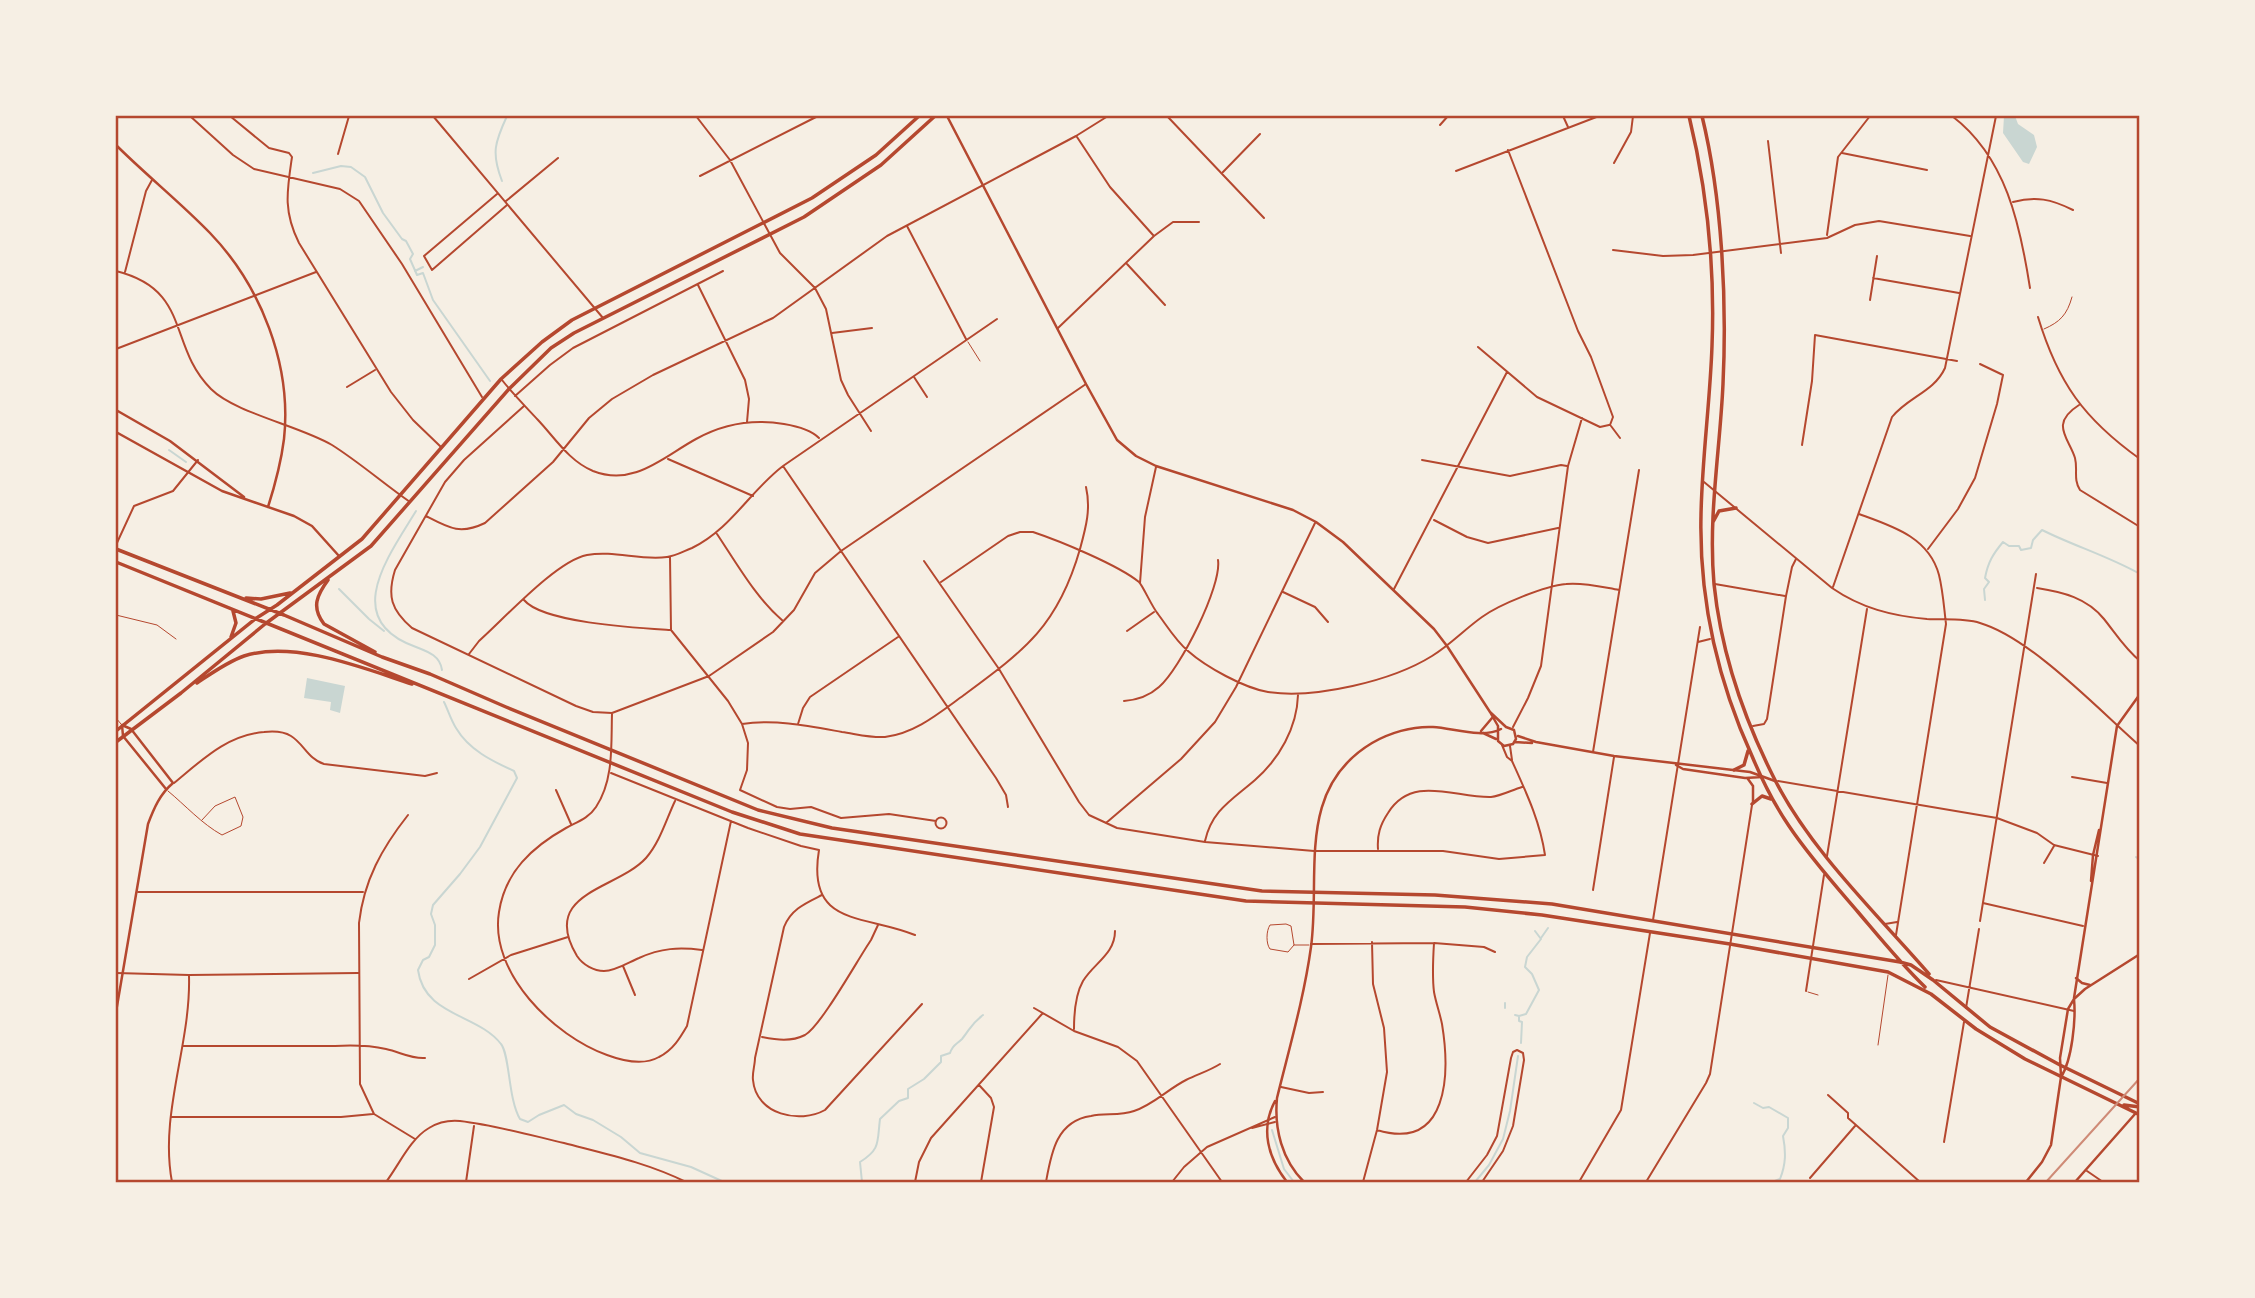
<svg xmlns="http://www.w3.org/2000/svg" width="2255" height="1298" viewBox="0 0 2255 1298" font-family="'Space Grotesk',sans-serif">
<style>
.water{fill:#c9d6d2}
.lines{fill:none;stroke-linecap:round;stroke-linejoin:round}
.stream{stroke:#c9d6d2;stroke-width:2}
.service{stroke:#b5482f;stroke-width:1}
.minor{stroke:#b5482f;stroke-width:2}
.tertiary{stroke:#b5482f;stroke-width:2.5}
.secondary{stroke:#b5482f;stroke-width:2.5}
.primary{stroke:#b5482f;stroke-width:3.5}
.rail{stroke:#cf8b77;stroke-width:2}
.neatline{fill:none;stroke:#b5482f;stroke-width:2.5}
</style>
<rect width="100%" height="100%" fill="#f6efe4"/>
<path class="water" d="M2004 116H2015L2018 124 2034 135 2037 147 2029 164 2023 162 2003 133Z
M307 678 345 686 340 713 330 710 331 702 304 698Z"/>
<g class="lines">
<path class="stream" d="M313 173 341 166 351 167 365 177 383 213 402 239 406 241 413 254 410 259 417 275 423 273 433 300 490 381
M502 181C491 153 495 142 507 116
M415 271 423 267
M169 450 186 462
M416 511C388 557 340 620 416 647 429 652 440 656 442 670
M339 589 369 619 384 631
M1985 600 1984 589 1989 582 1985 578C1988 562 1993 554 2003 542L2009 546H2019L2021 550 2031 548 2033 540 2042 530C2074 546 2108 556 2140 574
M444 702C448 710 451 720 456 728 469 750 492 761 514 771L517 778 480 847 460 874 433 905 431 914 435 925V945L429 957 423 960 418 970C424 1016 478 1014 501 1044 510 1055 508 1099 520 1119L528 1122 539 1115 564 1105 576 1114 593 1120 621 1137 640 1153 691 1167 724 1182
M2136 857 2140 860
M1541 938 1548 928
M1505 1003V1008
M1515 1015 1519 1016V1021L1522 1022 1521 1043
M1519 1016 1526 1014 1539 990 1532 974 1525 967 1527 957 1541 939 1535 931
M1754 1103 1763 1108 1769 1107 1788 1118V1128L1783 1136C1786 1152 1786 1164 1780 1179L1772 1182
M1272 1130 1284 1169 1294 1182
M862 1182 860 1162C881 1149 877 1142 880 1119L899 1101 908 1098V1089L924 1079 941 1062V1056L950 1053C953 1044 956 1045 962 1039 971 1028 970 1025 983 1015
M1475 1182 1489 1165 1503 1139 1510 1111 1518 1056"/>
<path class="service" d="M2044 329C2060 322 2067 315 2072 297
M968 342 980 361
M116 615 157 625 176 639
M116 683V699
M116 718 121 724
M168 791C185 805 202 824 222 835L241 826 243 817 235 797 215 806 202 820
M1294 945 1288 952 1270 949C1266 944 1266 931 1270 925L1286 924 1291 926 1294 945H1309
M1808 992 1818 995
M1878 1045 1888 975"/>
<path class="minor" d="M190 116 233 155 254 169 340 189 359 201 402 264 482 397
M230 116 269 148 289 153 292 157C287 191 283 211 299 243L391 392 413 420 441 447
M433 116 603 318
M696 116 730 160 780 253 815 288 826 309 841 380 848 395 871 431
M1167 116 1264 218
M1563 116 1568 127
M1952 116C2006 157 2020 224 2030 288
M1440 125 1448 116
M1077 137 1110 187 1153 235
M1768 141 1781 253
M1508 150 1578 331 1591 357 1613 417 1610 425
M1842 153 1927 170
M338 154 349 116
M1614 163 1631 132 1633 116
M1456 171 1599 116
M1223 172 1260 134
M700 176 818 116
M497 194 424 256 432 270 507 205
M506 201 558 158
M2013 202C2036 196 2051 199 2073 210
M907 226 966 339
M1827 235 1838 157 1870 116
M1613 250 1663 256 1693 255 1827 238 1855 225 1879 221 1970 236
M1127 264 1165 305
M116 271C192 290 167 345 211 389 235 413 300 426 332 445 359 462 384 484 410 502
M125 272 146 191 152 180
M1873 278 1959 293
M698 285 745 380 749 399 747 422
M1870 300 1877 256
M2038 317C2058 383 2084 419 2140 459
M1058 328 1154 236 1173 222H1199
M832 333 872 328
M1478 347 1537 397 1600 427 1609 425
M116 349 316 272
M2140 359V362
M914 377 927 397
M502 380C513 394 526 407 538 420 555 438 569 461 593 471 634 487 663 457 696 439 723 424 754 419 784 424 796 426 810 429 819 438
M347 387 375 370
M515 396 550 365 573 348 723 271
M2079 405C2049 424 2069 438 2075 458 2078 470 2073 479 2080 490L2140 527
M524 406 464 460 445 482 395 570C387 596 391 610 412 628L576 706 593 712 612 713 709 676 773 632 794 610 815 573 841 551 1086 384
M1611 426 1620 438
M1802 445 1812 381 1815 335 1957 361
M668 459 753 496
M1422 460 1510 476 1561 465 1567 466
M783 466 996 778 1006 795 1008 807
M1704 482 1832 588C1861 608 1892 616 1927 619 1944 620 1964 618 1980 623 2031 638 2099 710 2140 746
M1859 514C1892 526 1929 537 1939 575 1943 591 1944 608 1946 624L1896 935
M426 516C449 528 460 535 485 523L553 462 589 418 612 399 653 375 773 318 887 236 1076 136 1108 116
M1434 520 1467 537 1488 543 1558 528
M717 534C737 564 756 598 783 621
M116 545 134 506 173 491 198 460
M1928 549 1958 509 1975 478 1997 404 2003 375 1980 364
M670 557 671 630 728 701 742 724 748 743 747 770 740 790 777 807 790 809 811 807 841 818 889 814 936 821
M924 561 999 669 1079 802 1089 815 1117 828 1205 842 1314 851H1443L1499 859 1545 855C1540 821 1526 792 1512 761L1507 757 1502 745
M941 582 1008 536 1020 532H1033C1060 541 1118 565 1139 582 1143 586 1152 607 1158 614 1167 626 1176 641 1188 651 1206 667 1244 688 1268 692 1315 699 1392 681 1432 656 1450 645 1465 629 1482 617 1500 604 1545 586 1566 584 1583 582 1602 587 1619 590
M1140 583 1145 517 1156 467
M1715 584 1785 596
M1833 587 1892 417C1908 397 1934 392 1945 368L1996 116
M2037 588C2063 592 2087 598 2104 619 2116 634 2125 649 2140 661
M1394 589 1507 372
M1283 592 1315 607 1328 622
M524 600C543 623 638 628 670 630
M1127 631 1154 612
M1698 642 1710 639
M469 654 479 641C504 619 556 561 587 555 614 550 641 561 667 557 676 556 684 551 692 548 731 529 750 491 783 466L997 319
M1124 701C1137 700 1149 696 1159 687 1180 669 1222 586 1218 560
M612 714C611 745 614 780 596 807 589 818 577 822 566 828 532 847 505 872 499 912 489 973 554 1036 607 1055 623 1061 643 1066 659 1057 673 1050 680 1038 687 1026L731 821
M742 724C776 719 809 726 842 732 856 734 871 738 885 737 916 733 939 713 964 695 1025 650 1058 626 1080 549 1086 527 1091 509 1086 487
M798 724 803 708 810 697 898 637
M1753 726 1764 724 1767 719 1786 596 1792 567 1796 559
M1513 727 1528 698 1541 666 1568 466 1582 418
M1510 746 1512 760
M1593 752 1639 470
M611 773 748 828 801 846 819 850C806 927 864 914 915 935
M2072 777 2107 783
M1778 781 1997 818 2037 833 2054 845 2098 856
M174 783C202 760 227 735 264 732 273 731 283 731 291 736 304 744 308 759 324 764L425 776 437 773
M556 790 571 824
M675 801C666 820 660 842 646 858 617 890 539 892 577 956 583 965 594 971 604 971 616 971 629 962 639 958 661 948 679 947 702 950
M408 815C382 848 364 880 359 923L360 1084 374 1114 415 1139
M935.5 823a5.5 5.5 0 1 1 11 0a5.5 5.5 0 1 1-11 0Z
M1106 823 1181 759 1215 722 1236 687 1315 523
M1205 841C1212 810 1232 800 1255 780 1279 759 1297 728 1298 695
M1378 849C1377 835 1380 825 1388 813 1412 774 1455 798 1491 797 1501 796 1512 790 1522 787
M1827 856 1867 609
M2044 863 2054 846
M1593 890 1614 757
M138 892H363
M822 895C806 903 791 909 784 927L755 1058C755 1065 752 1073 753 1080 756 1115 800 1124 825 1110L922 1004
M1983 903 2083 926
M1653 920 1700 627
M1980 921 2036 574
M1885 924 1897 922
M1311 944 1434 943 1484 947 1495 952
M623 966 635 995
M116 973 189 975 358 973
M469 979 511 955 568 937
M1936 980 2074 1011
M1806 991 1824 875
M1034 1008 1074 1031 1118 1047 1137 1061 1222 1182
M1966 1008 1979 929
M1074 1029C1074 1013 1075 995 1083 981 1094 963 1115 954 1115 931
M762 1037C777 1040 791 1042 805 1035 821 1026 858 959 871 940L878 925
M183 1046H335C353 1045 368 1045 386 1049 400 1052 411 1059 425 1058
M979 1085 991 1098 994 1107 981 1182
M1281 1087 1309 1093 1323 1092
M1828 1095 1848 1113V1118L1856 1125 1920 1182
M172 1117H341L373 1114
M1252 1128 1275 1122
M1377 1130C1449 1152 1450 1073 1442 1024 1440 1014 1436 1003 1434 992 1432 976 1433 959 1434 943
M1944 1142 1964 1022
M2087 1171 2103 1182
M1810 1178 1855 1126
M172 1182C159 1114 191 1045 189 976
M386 1182C399 1165 410 1139 429 1128 437 1123 449 1120 460 1121 494 1125 530 1135 564 1143 606 1154 648 1163 686 1182
M466 1182 474 1126
M915 1182 919 1162 931 1138 1042 1014
M1046 1182C1051 1154 1056 1121 1091 1116 1105 1113 1120 1116 1134 1111 1153 1105 1168 1089 1186 1080 1198 1074 1209 1071 1220 1064
M1172 1182 1184 1167 1207 1147 1275 1117
M1363 1182 1377 1130 1387 1072 1384 1028 1373 984 1372 942
M1466 1182 1487 1155 1497 1136 1511 1058 1513 1052 1517 1050 1523 1053 1524 1060 1513 1126 1503 1151 1482 1182
M1579 1182 1621 1110 1650 933
M1646 1182 1706 1083 1710 1074 1752 805"/>
<path class="tertiary" d="M947 116 1086 384 1117 440 1136 456 1156 466 1293 510 1316 522 1343 542 1434 629 1447 646 1490 712 1498 726V741L1504 746 1513 744 1516 739 1514 730 1506 727 1490 712
M116 145C146 175 180 202 210 233 261 286 292 365 284 439 281 463 275 485 268 507
M116 410 170 441 244 497
M116 432 222 491 294 516 312 526 339 556
M1481 731 1492 718
M1483 733 1496 739
M1518 736 1536 742 1614 756 1750 772 1775 781
M1515 742 1532 743
M1676 765 1683 769 1745 778 1762 777
M1748 779 1753 786V802
M2091 881 2093 855 2099 830
M2074 998 2117 726 2140 694
M116 1012 148 824C154 808 160 794 173 783L131 729 122 725 123 736 166 789
M1275 1101C1260 1129 1268 1158 1287 1182
M1304 1182C1282 1160 1274 1129 1277 1098 1289 1049 1304 998 1311 947 1321 874 1295 789 1372 743 1389 733 1412 726 1433 727 1453 728 1482 739 1501 729
M2026 1182 2042 1162 2051 1145 2061 1077
M2075 1182 2135 1114"/>
<path class="secondary" d="M2076 978 2082 983 2090 985
M2061 1077 2060 1058 2068 1009 2074 999 2085 989 2140 954
M2061 1077C2072 1060 2076 1020 2074 999"/>
<path class="primary" d="M1689 116C1707 190 1715 270 1712 346 1710 403 1702 459 1701 515 1699 600 1717 679 1752 756 1762 780 1774 804 1789 826 1809 856 1834 884 1858 912 1880 938 1901 964 1925 987
M1702 116C1722 198 1727 299 1723 384 1720 451 1708 516 1714 584 1721 652 1744 719 1775 780 1811 851 1877 914 1929 974
M1713 522 1719 511 1736 508
M116 549 284 615 382 657 430 674 506 707 758 810 832 828 1262 891 1435 895 1552 904 1900 962 1911 965 1933 980 1990 1027 2060 1065 2140 1104
M116 562 732 812 800 834 1246 901 1465 907 1542 915 1730 944 1888 972 1931 994 1976 1029 2025 1059 2140 1115
M328 580C317 595 311 607 324 624L375 652
M246 598 261 599 290 593
M231 637 236 623 233 611
M197 683C212 673 227 662 244 656 294 640 363 668 412 684
M116 731 255 619 277 605 362 539 501 379 542 342 572 320 812 198 876 155 919 116
M116 742 181 693 265 624 371 546 509 389 551 348 574 333 804 217 881 165 935 116
M1734 770 1744 765 1748 751
M1752 804 1762 796 1771 799
M2124 1105 2140 1107"/>
<path class="rail" d="M2046 1182 2140 1078"/>
</g>
<rect width="2255" height="1298" fill="none" stroke="#f6efe4" stroke-width="234"/>
<rect x="117" y="117" width="2021" height="1064" class="neatline"/>
</svg>
